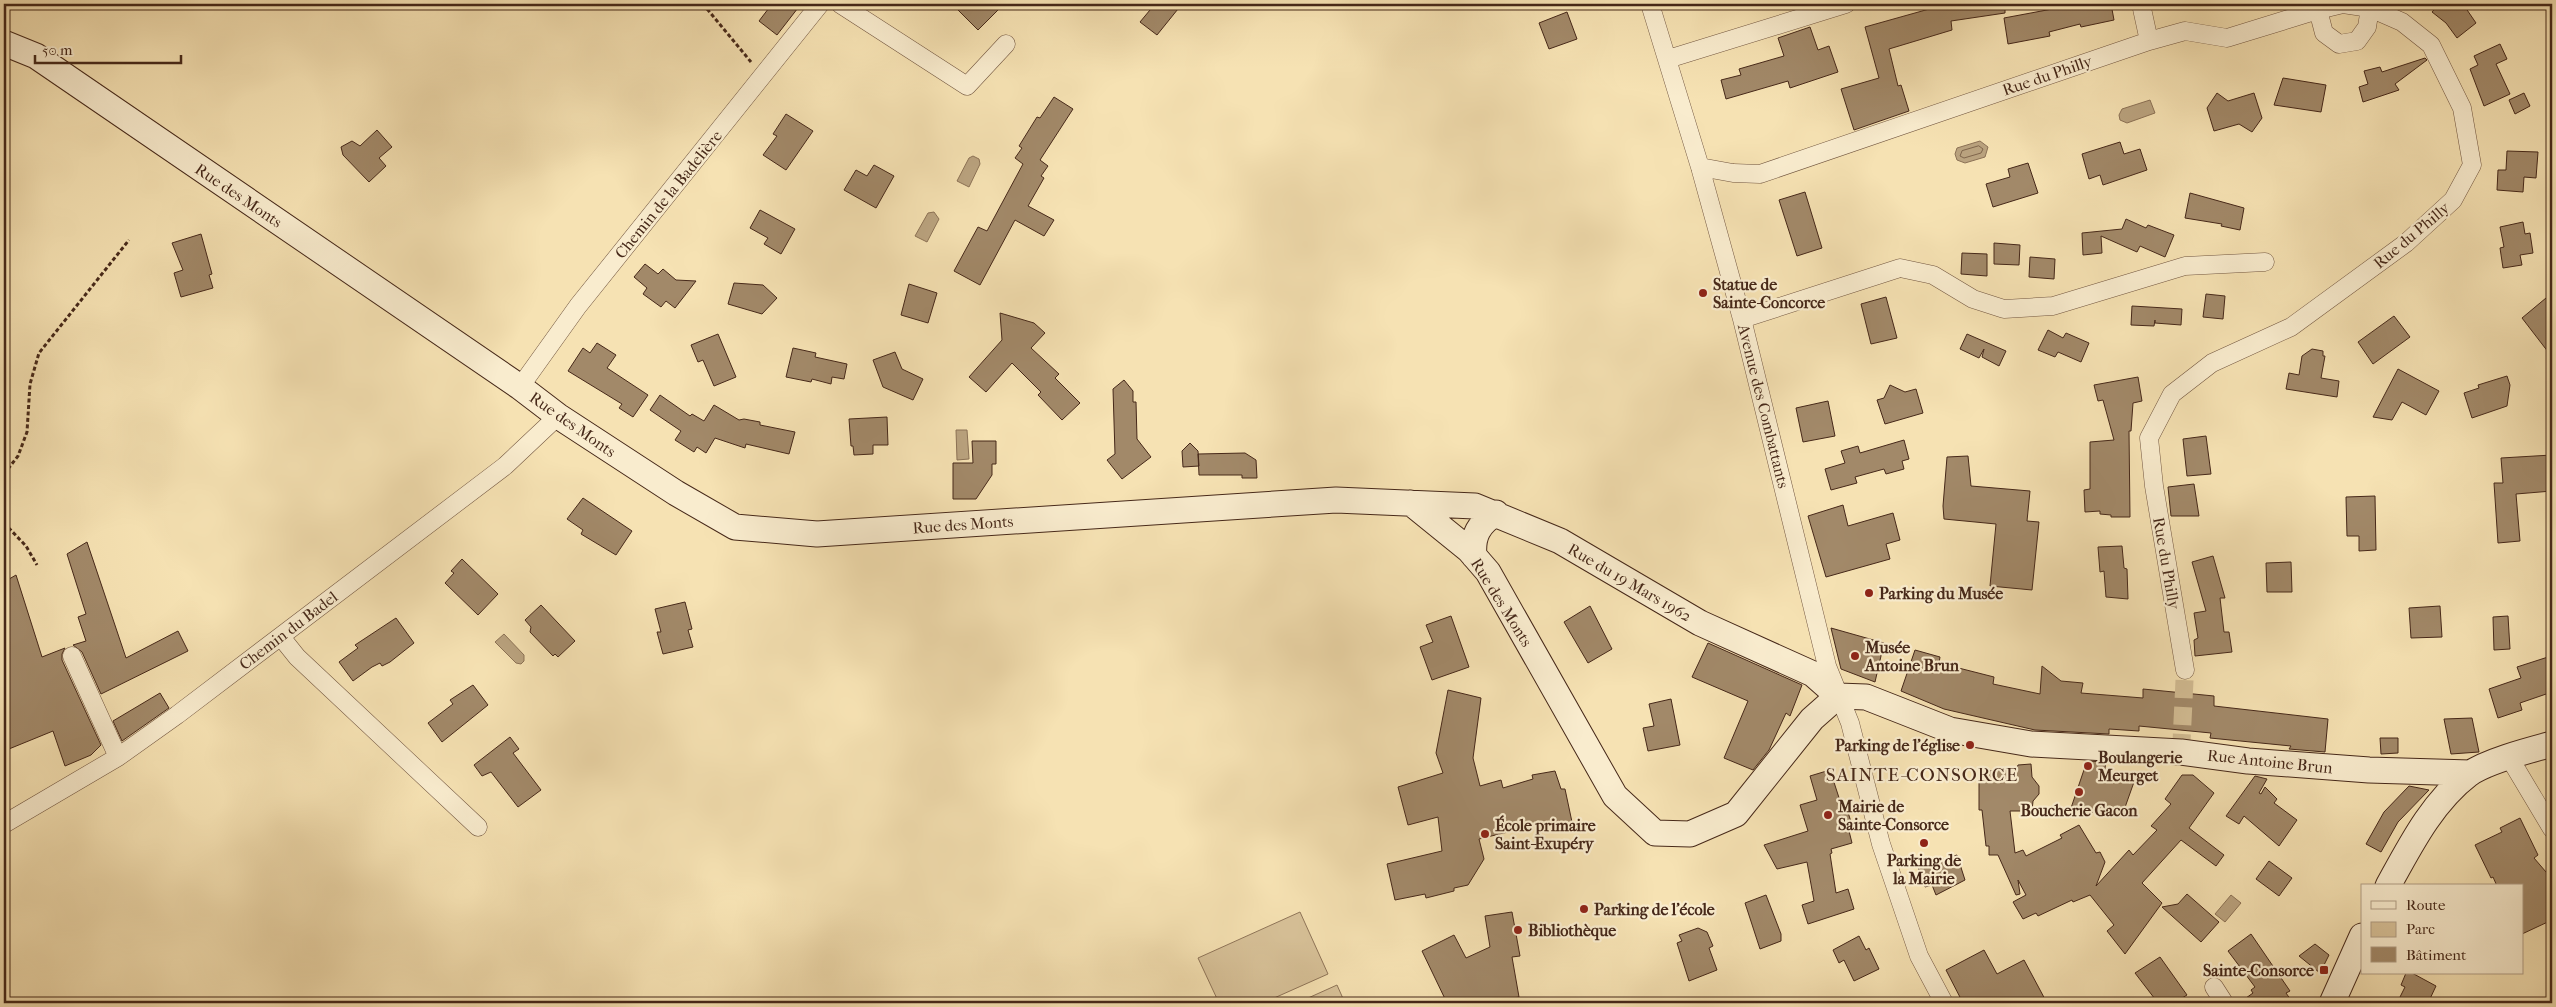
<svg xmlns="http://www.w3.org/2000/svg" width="2556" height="1007" viewBox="0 0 2556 1007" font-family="'IM FELL French Canon',serif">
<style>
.green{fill:#d8c299;stroke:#8f7559}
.water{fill:#baa37f;stroke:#8c7256}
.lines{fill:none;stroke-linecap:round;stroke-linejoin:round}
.shore{stroke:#80664c;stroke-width:1}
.building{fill:#a28969;stroke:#462819}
.street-tunnel{stroke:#d3bd94;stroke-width:18;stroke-dasharray:18 9;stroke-linecap:butt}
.street-casing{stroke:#725640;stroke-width:19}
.secondary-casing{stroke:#462819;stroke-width:27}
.path{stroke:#462819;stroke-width:3;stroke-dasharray:4 2.5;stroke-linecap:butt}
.street{stroke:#f9ecce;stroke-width:18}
.secondary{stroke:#f9ecce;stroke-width:25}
.poi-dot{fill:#8f2418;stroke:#f9ecce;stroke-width:2}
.labels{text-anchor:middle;stroke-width:4.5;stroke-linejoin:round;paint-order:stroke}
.street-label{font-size:16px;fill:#462819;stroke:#f9ecce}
.poi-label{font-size:16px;font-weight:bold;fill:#462819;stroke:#f9ecce;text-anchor:start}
.quarter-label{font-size:19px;letter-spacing:1px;fill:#462819;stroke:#f9ecce}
</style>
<rect width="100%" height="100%" fill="#f6e2b3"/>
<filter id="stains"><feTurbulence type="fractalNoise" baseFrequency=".004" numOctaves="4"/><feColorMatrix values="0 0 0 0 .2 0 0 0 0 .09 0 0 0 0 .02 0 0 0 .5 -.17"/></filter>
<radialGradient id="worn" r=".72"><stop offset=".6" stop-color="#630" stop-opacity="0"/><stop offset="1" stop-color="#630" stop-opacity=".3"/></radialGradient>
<path class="green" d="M1300 912 1328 974 1263 1003H1219L1198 958Z
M1337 985 1345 1003H1297Z"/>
<path class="water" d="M2150 100 2155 113 2127 123 2120 120 2119 115 2122 109Z
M1980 141 1988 147 1985 157 1965 163 1957 160 1955 154 1957 148Z
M973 156 979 159 980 164 969 187 957 181 969 158Z
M934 212 939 219 927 242 915 236 928 213Z
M956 430H967L969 459 957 460Z
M504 634 524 655V661L521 664 516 663 495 642Z
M2231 895 2241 903 2225 922 2215 914Z"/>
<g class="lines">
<path class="shore" d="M1979 146 1983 149 1981 153 1964 158 1960 156 1962 151Z"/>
</g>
<path class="building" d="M772 4H801L777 35 759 21Z
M952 4H1004L978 30Z
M1155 4H1182L1157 35 1140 22Z
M1947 4H2005V13L1951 21 1952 30 1889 49 1898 86 1901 85 1909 111 1854 130 1841 89 1879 78 1865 27Z
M2063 4H2111L2114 20 2081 27 2080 24 2049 32 2050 36 2008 44 2004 18 2063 7Z
M2439 4H2463L2476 23 2457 38 2446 23 2432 12Z
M1567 12 1577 39 1549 49 1539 23Z
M1810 27 1818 50 1829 46 1838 72 1790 88 1788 81 1726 99 1721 80 1741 75 1739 69 1784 56 1778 38Z
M2500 44 2507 59 2496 64 2510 94 2484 106 2470 69 2478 65 2474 56Z
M2425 58 2427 60 2395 84 2399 90 2363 102 2359 87 2368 84 2364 71 2380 67 2382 72Z
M2283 78 2326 85 2321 112 2274 105Z
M2217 93 2228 101 2254 93 2262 118 2252 132 2239 124 2214 131 2207 108Z
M2524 93 2530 106 2515 114 2509 100Z
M1054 97 1073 109 1040 160 1048 166 1041 176 1044 178 1028 206 1054 220 1044 236 1015 220 980 285 954 271 978 227 987 231 1023 164 1015 158 1022 148 1019 146 1037 117 1040 118Z
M786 114 813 131 786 170 763 155 777 136 773 134Z
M377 130 392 147 379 158 386 166 369 182 343 155 341 147 352 141 360 146Z
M2120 142 2124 154 2140 149 2147 170 2103 185 2100 175 2089 179 2082 154Z
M2507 151 2538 152 2536 178 2524 177 2523 192 2497 190 2498 170H2506Z
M2028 163 2038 193 1993 207 1986 184 2010 177 2008 169Z
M874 165 894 176 876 208 844 190 856 170 867 176Z
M1805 192 1822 248 1797 256 1779 200Z
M2190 193 2244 208 2240 230 2221 226 2222 224 2185 218Z
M760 210 795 229 781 254 764 244 768 238 750 228Z
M2126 219 2146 228 2148 225 2174 235 2165 257 2140 246 2137 252 2101 236 2102 253 2083 255 2082 233 2122 229Z
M2523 222 2525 234 2530 233 2533 253 2520 255 2522 265 2503 268 2500 248 2504 247 2500 227Z
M201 234 212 274 209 275 213 288 181 297 174 273 183 270 172 243Z
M1994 243 2020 245 2019 265 1994 264Z
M1962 253 1987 254V276L1961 274Z
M2030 257 2055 259 2054 279 2029 277Z
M645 264 658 274 663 269 676 280 696 281 675 308 666 301 661 307 643 294 647 288 634 277Z
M734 283 763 285 777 298 762 314 728 304Z
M909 284 937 293 928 323 901 315Z
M2206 294 2225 296 2223 319 2203 317Z
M1886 297 1897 338 1871 344 1861 304Z
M2546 298 2552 306V357L2522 318Z
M2132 306 2182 309 2181 325 2155 323V320L2154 326 2131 325Z
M1000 313 1034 323 1045 333 1031 348 1059 374 1055 378 1080 403 1062 420 1038 395 1041 392 1012 363 986 392 969 377 1002 340Z
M2394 316 2410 337 2373 364 2358 342Z
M2048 330 2063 338 2066 333 2089 343 2081 362 2058 352 2055 357 2038 350Z
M718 334 736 377 714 386 703 360 698 362 691 345Z
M1967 334 2006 351 1999 366 1982 357 1984 349 1979 358 1960 349Z
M597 343 616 355 607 368 648 395 633 417 619 408 622 404 568 371 583 348 590 353Z
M793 348 816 353 815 357 847 364 844 379 832 377 831 384 812 379 811 382 786 377Z
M2312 349 2323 351V356H2325L2321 378 2339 381 2337 397 2286 389 2289 373 2299 375 2302 356Z
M895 352 902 369 923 379 913 400 883 387 873 360Z
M2398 369 2439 391 2426 415 2402 402 2392 420 2373 417Z
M2507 376 2510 385 2507 406 2472 418 2464 393 2479 388 2478 385Z
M2138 377 2142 401 2133 403 2131 431H2129L2130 517H2111V515L2100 514V511L2085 512 2084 490 2090 489V442L2114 440 2103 400 2098 401 2094 385Z
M1124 380 1133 391V402H1136L1137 439 1151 457 1122 479 1107 460 1115 454 1113 389Z
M1890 385 1905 392 1916 389 1923 413 1885 424 1877 400 1884 398Z
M660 395 690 416 692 414 704 421 714 405 739 420 744 419 760 422V425L795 432 789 454 746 444 745 448 715 438 706 453 697 447 694 452 675 440 681 431 650 410Z
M1828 401 1835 436 1803 442 1796 408Z
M887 417 888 445H873V454L854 455 853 446H851L849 419Z
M2206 436 2211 474 2187 476 2183 439Z
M1904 440 1909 459 1902 461 1904 469 1886 474 1884 469 1855 477 1857 483 1831 490 1825 469 1845 463 1841 451 1858 446 1860 453Z
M972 441H996V464H992V475L976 499H953V463H973Z
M1190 443 1198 451 1199 466 1183 467 1182 451Z
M1245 453 1256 460 1257 478H1242V475H1199L1198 454Z
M2552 455V491L2516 494 2520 541 2498 543 2494 483H2503L2501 458Z
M1968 456 1971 486 2030 491 2027 521 2039 522 2032 590 1990 586 1996 524 1944 519 1943 506 1947 457Z
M2194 484 2199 516H2171L2168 487Z
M2375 496 2376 550 2359 551V536H2347L2346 497Z
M583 498 632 531 616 555 581 534 583 530 567 519Z
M1843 505 1848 526 1893 513 1900 540 1886 544 1890 559 1826 577 1808 516Z
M87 542 126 658 178 631 188 651 101 694 82 652 73 645 86 641 78 617 86 614 67 554Z
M2122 546 2124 568 2127 569 2128 599 2106 597 2104 571 2100 572 2098 547Z
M2213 556 2225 598H2220L2224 632H2229L2232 652 2195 656 2194 640 2198 638 2194 613 2206 611 2192 562Z
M462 559 498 594 478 615 445 583 454 573 451 571Z
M2291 562 2292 592H2267L2266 563Z
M16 575 42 657 65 648 62 654V660L101 745 91 755 65 766 53 731 4 751V582Z
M685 602 692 629 688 630 693 647 663 654 657 632H661L655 609Z
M541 605 575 641 558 657 555 654 553 656 530 632 531 627 525 620Z
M1590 606 1612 649 1588 663 1564 622Z
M2440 606 2442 637 2411 638 2409 608Z
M1451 616 1469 667 1432 680 1420 647 1433 642 1426 625Z
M2508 616 2510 649 2494 650 2493 617Z
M396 618 414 643 390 662 382 666 380 663 372 667 353 681 339 662 358 648 355 645Z
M1831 628 1884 643 1875 682 1841 669Z
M1708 643 1802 685 1790 716 1786 713 1769 750 1753 770 1724 758 1748 701 1692 677Z
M1915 650 1940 657 1939 663 1994 677 1993 684 2040 694 2042 666 2061 681 2083 683 2081 693 2143 698V689L2214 696V706L2328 719 2325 752 2289 749 2291 746 2210 738 2211 733 2139 726V731L2109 729V734L2035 730 1944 709 1901 691Z
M2548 657 2552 671V692L2520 703 2522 710 2498 718 2489 689 2521 678 2517 667Z
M473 685 488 705 442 742 428 723 453 704 450 700Z
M1448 690 1481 698 1473 758 1480 786 1501 780 1503 788 1533 779 1532 775 1555 771 1561 789H1565L1572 822 1551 826 1549 822 1479 839 1484 859 1468 885 1454 888V891L1426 898 1425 894 1395 900 1387 864 1442 851 1438 817 1408 825 1398 787 1443 773 1436 753Z
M160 693 169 708 122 741 113 721Z
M1671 699 1680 745 1648 751 1643 728 1654 726 1649 704Z
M2472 718 2479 752 2451 754 2444 719Z
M510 737 519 749 513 753 541 790 518 807 491 772 482 776 474 765Z
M2380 738H2398V753L2381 754Z
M2087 761 2106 762 2104 774 2134 782 2123 813 2091 812 2071 808Z
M2031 764 2032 777 2039 786V794L2033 801 2032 811H2010L2015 853 2023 850 2026 856 2062 838 2060 835 2079 825 2096 853 2100 852 2105 862 2096 886 2129 850 2133 855 2157 830 2151 826 2171 804 2165 799 2182 775H2193L2214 793 2189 828 2224 855 2216 866 2181 840 2142 883 2162 903 2125 954 2107 931 2114 925 2090 895 2073 902 2072 900 2038 916 2036 913 2023 919 2013 902 2026 895 2018 880 2020 894 2016 895 1998 855H1989V846H1986L1982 810H1979V771L2016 770 2018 765Z
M1830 770 1842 807 1846 806 1852 825 1848 827 1852 843 1831 849 1832 853 1830 854 1836 893 1848 889 1854 909 1808 924 1802 905 1814 901 1807 862 1777 869 1764 845 1808 831 1800 805 1817 800 1810 776Z
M2255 776 2267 779 2259 793 2261 794 2265 787 2277 799 2274 803 2297 820 2279 846 2244 816 2239 824 2226 816Z
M2409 786 2429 790 2398 822 2381 852 2366 844 2384 812Z
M2520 818 2538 855 2534 858 2552 879V920L2522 934V886H2497L2493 877 2491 878 2475 845 2502 832 2500 828Z
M1957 855 1965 880 1936 895 1932 885 1925 887 1918 867Z
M2269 861 2292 878 2279 896 2256 879Z
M2187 894 2219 922 2201 942 2162 907 2178 904Z
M1766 895 1781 934V941L1760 949 1745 903Z
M1512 912 1520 956 1512 957 1519 997 1502 1000 1503 1003H1447L1422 951 1454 935 1466 958 1490 947 1485 916Z
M1698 928 1707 932 1713 946 1709 948 1717 970 1689 981 1677 943 1682 941 1679 935Z
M2251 934 2290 991 2286 993 2293 1003H2239L2253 993 2251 990 2255 987 2228 951Z
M1859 936 1866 950 1869 948 1879 969 1854 981 1844 960 1839 963 1833 950Z
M2315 944 2329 955 2320 973 2299 956Z
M1984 950 1997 974 2024 960 2047 1003H1963L1946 970Z
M2160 957 2187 995 2174 1003H2158L2135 973Z
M2406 973H2412L2436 986 2428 1003H2397L2405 987 2401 985Z"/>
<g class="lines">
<path class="street-tunnel" d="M2181 752 2185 670"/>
<defs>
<path id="street" d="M840 4 967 86 1006 44
M1650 4 1700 167 1742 319 1827 666 1850 723 1881 844 1919 956 1944 1003
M2141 4 2149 41
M2318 10 2324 33 2339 44 2357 41 2367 27 2370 8
M1668 59 1846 4
M1700 167 1733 173 1760 174 2149 41 2185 31 2227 38 2318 10 2343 4 2370 8 2402 22 2431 45 2462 108 2472 165 2453 200 2406 243 2291 327 2212 363 2172 394 2149 438 2154 486 2185 670
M1742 319 1900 268 1933 275 1973 299 2004 309 2053 306 2185 266 2265 262
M520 387 578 306 820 4
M281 637 297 657 478 827
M72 656 118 757
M2509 757 2552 829
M4 824 118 757 177 715 505 466 558 416
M2214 987 2223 1001 2220 1003"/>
<path id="secondary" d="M4 43 36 56 520 387 558 416 676 493 735 527 817 534 1336 500 1475 506 1560 541 1700 623 1813 674 1838 696
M1411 503 1469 550 1488 572 1615 796 1655 833 1690 834 1736 814 1812 719 1838 696
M1474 556C1472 535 1479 524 1496 513
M1838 696 1866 697 1950 730 2031 744 2181 752 2248 761 2369 770 2470 773
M2388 886C2410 846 2432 802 2469 774 2487 761 2530 750 2552 744
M2332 1003 2362 936"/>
</defs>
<use href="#street" class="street-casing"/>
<use href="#secondary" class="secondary-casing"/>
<path class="path" d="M703 4 751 62
M4 474 18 456 27 432 30 384 39 353 129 240
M4 523 26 546 37 565"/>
<use href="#street" class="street"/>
<use href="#secondary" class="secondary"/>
</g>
<g class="poi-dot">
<circle cx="1703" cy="293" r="5"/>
<circle cx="1869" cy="593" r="5"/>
<circle cx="1855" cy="656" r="5"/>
<circle cx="1970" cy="745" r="5"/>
<circle cx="2088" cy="766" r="5"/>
<circle cx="2079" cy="792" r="5"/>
<circle cx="1828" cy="815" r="5"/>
<circle cx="1485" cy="834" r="5"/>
<circle cx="1924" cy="843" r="5"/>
<circle cx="1584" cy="909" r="5"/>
<circle cx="1518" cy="930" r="5"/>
<rect x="2319" y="965" width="10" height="10" rx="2.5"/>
</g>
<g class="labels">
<g class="street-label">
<text transform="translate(2047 75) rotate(-19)" y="6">Rue du Philly</text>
<text transform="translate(668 194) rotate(-51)" y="6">Chemin de la Badelière</text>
<text transform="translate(239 195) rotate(34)" y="6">Rue des Monts</text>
<text transform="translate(2411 235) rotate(-40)" y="6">Rue du Philly</text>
<text transform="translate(1764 406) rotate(76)" y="6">Avenue des Combattants</text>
<text transform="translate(573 424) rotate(35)" y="6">Rue des Monts</text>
<text transform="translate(963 524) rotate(-4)" y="6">Rue des Monts</text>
<text transform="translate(2167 563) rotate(80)" y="6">Rue du Philly</text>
<text transform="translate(1630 582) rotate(30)" y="6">Rue du 19 Mars 1962</text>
<text transform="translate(1502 602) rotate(58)" y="6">Rue des Monts</text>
<text transform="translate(288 630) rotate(-37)" y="6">Chemin du Badel</text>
<text transform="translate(2270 761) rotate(6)" y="6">Rue Antoine Brun</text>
</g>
<g class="poi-label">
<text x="1713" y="290">Statue de<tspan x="1713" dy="18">Sainte-Concorce</tspan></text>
<text x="1879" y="599">Parking du Musée</text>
<text x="1865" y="653">Musée<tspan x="1865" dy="18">Antoine Brun</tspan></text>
<text x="1960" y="751" text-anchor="end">Parking de l'église</text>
<text x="2098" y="763">Boulangerie<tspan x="2098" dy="18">Meurget</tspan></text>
<text x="1838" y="812">Mairie de<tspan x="1838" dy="18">Sainte-Consorce</tspan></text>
<text x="2079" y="816" text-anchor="middle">Boucherie Gacon</text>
<text x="1495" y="831">École primaire<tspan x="1495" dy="18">Saint-Exupéry</tspan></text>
<text x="1924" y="866" text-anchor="middle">Parking de<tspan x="1924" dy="18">la Mairie</tspan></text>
<text x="1594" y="915">Parking de l'école</text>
<text x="1528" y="936">Bibliothèque</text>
<text x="2314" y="976" text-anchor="end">Sainte-Consorce</text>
</g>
<g class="quarter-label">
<text x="1922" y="781">SAINTE-CONSORCE</text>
</g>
</g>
<rect width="2556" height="1007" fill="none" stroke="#f6e2b3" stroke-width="20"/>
<rect x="5" y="5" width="2546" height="997" fill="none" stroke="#462819" stroke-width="2.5"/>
<rect x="10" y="10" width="2536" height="987" fill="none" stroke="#462819"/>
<rect x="2361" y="884" width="162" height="90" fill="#f9ecce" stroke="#b19e86"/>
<rect x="2371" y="901" width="25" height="8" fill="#f9ecce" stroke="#b19e86"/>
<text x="2406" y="910" font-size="15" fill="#462819">Route</text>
<rect x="2371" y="922" width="25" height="15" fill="#d8c299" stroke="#b19e86"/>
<text x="2406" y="934" font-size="15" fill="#462819">Parc</text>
<rect x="2371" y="947" width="25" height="15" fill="#a28969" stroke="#b19e86"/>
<text x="2406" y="960" font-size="15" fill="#462819">Bâtiment</text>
<path d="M35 55v8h146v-8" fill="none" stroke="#462819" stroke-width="2.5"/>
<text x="42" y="55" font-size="15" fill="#462819" stroke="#f9ecce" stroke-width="4" paint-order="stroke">50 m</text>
<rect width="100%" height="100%" filter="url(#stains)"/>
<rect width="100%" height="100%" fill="url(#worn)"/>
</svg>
